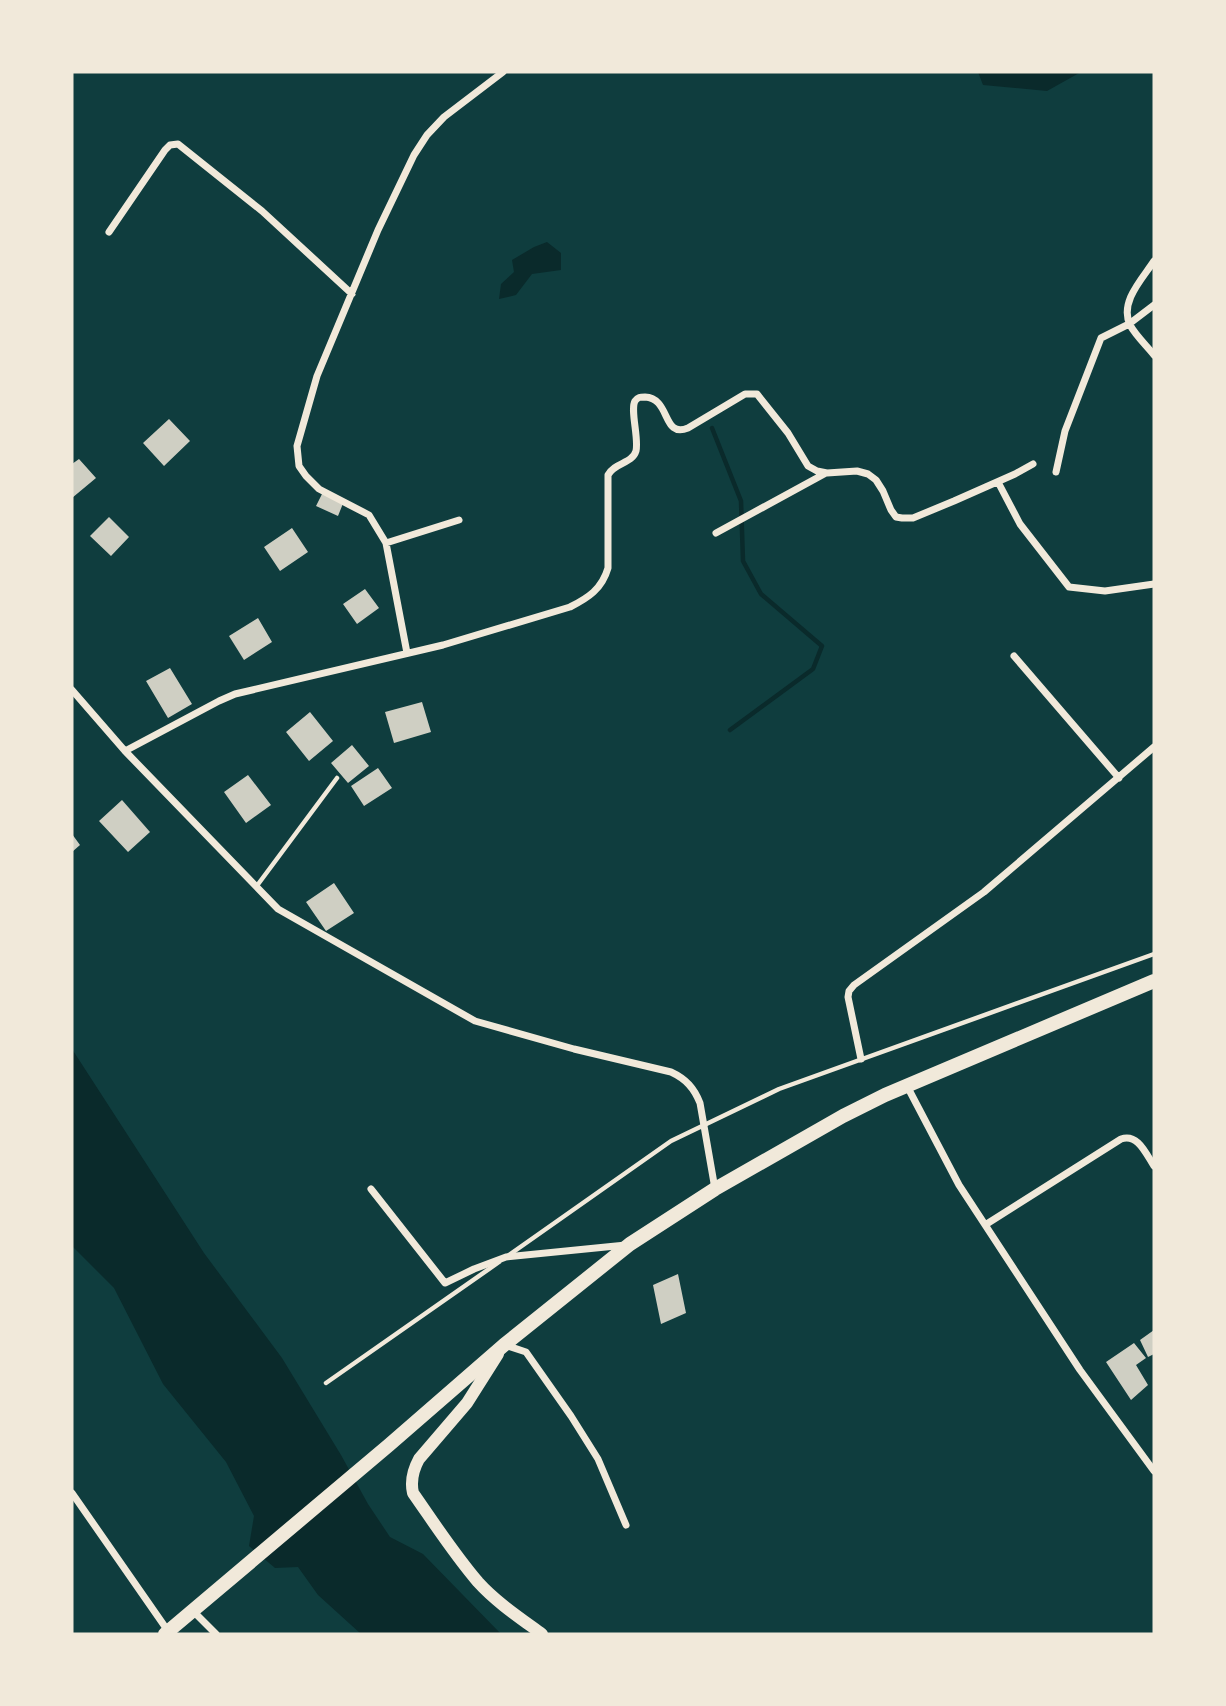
<svg xmlns="http://www.w3.org/2000/svg" width="1226" height="1706" viewBox="0 0 1226 1706" font-family="'Varela Round',sans-serif">
<style>
.water{fill:#0a2a2b}
.lines{fill:none;stroke-linecap:round;stroke-linejoin:round}
.stream{stroke:#0a2a2b;stroke-width:4.5}
.building{fill:#cfcfc3}
.service{stroke:#f1e9da;stroke-width:4.5}
.minor{stroke:#f1e9da;stroke-width:7}
.secondary{stroke:#f1e9da;stroke-width:12}
.trunk{stroke:#f1e9da;stroke-width:14}
</style>
<rect width="100%" height="100%" fill="#0f3d3e"/>
<path class="water" d="M978 72H1081L1047 91 983 85Z
M547 242 561 253V270L532 274 516 295 499 299 501 284 514 272 512 260 534 247Z
M72 1049 204 1253 282 1358 341 1455 368 1504 390 1537 423 1554 501 1634H361L318 1595 298 1567 275 1568 249 1546 254 1516 226 1462 163 1384 114 1288 72 1246Z"/>
<g class="lines">
<path class="stream" d="M712 428 741 501 743 561 761 594 822 646 813 669 730 730"/>
</g>
<path class="building" d="M169 419 190 441 164 466 143 443Z
M79 459 96 478 72 498V464Z
M323 492 344 501 338 516 316 506Z
M109 517 129 537 111 556 90 536Z
M292 528 308 552 280 571 264 547Z
M365 589 379 608 357 624 343 604Z
M258 618 272 642 244 660 229 636Z
M170 668 192 704 168 718 146 681Z
M422 702 431 732 394 743 385 712Z
M310 712 333 741 309 761 286 732Z
M352 745 369 766 348 783 331 763Z
M378 768 392 788 364 806 351 786Z
M248 775 271 805 246 823 224 792Z
M122 800 150 832 128 852 99 821Z
M72 834 80 845 72 852Z
M334 883 354 913 326 931 306 902Z
M678 1274 686 1313 661 1324 653 1285Z
M1154 1330V1354L1148 1357 1140 1340Z
M1134 1343 1146 1358 1136 1365 1148 1385 1131 1400 1106 1362Z"/>
<g class="lines">
<path class="service" d="M256 887 337 778
M509 1255 671 1141 779 1089 1154 954
M326 1383 499 1262"/>
<path class="minor" d="M109 232 165 150 170 145 178 144 262 211 352 294
M1154 261C1143 278 1119 302 1130 325 1136 336 1147 346 1154 355
M1056 472 1065 431 1101 338 1129 324 1154 305
M998 482 1020 524 1069 587 1105 591 1154 584
M716 533 826 473
M386 543 459 520
M407 653 386 543 369 515 319 489 306 476 299 466 297 446 317 376 378 230 414 155 427 135 444 117 503 72
M1014 656 1119 778
M72 690 125 751 278 909 475 1021 574 1049 671 1072C686 1079 694 1088 700 1103L715 1189
M125 751 219 701 235 694 443 645 570 607C588 598 602 589 608 568V475C615 462 632 464 636 451 639 438 630 410 635 401 638 397 640 397 645 397 671 398 662 439 688 428L745 394H757L788 433 808 466 817 471 827 473 857 471 868 474 876 480 883 491 891 510 896 517 902 518H913L954 501 1015 474 1033 464
M861 1059 848 997 849 991 854 985 984 892 1154 747
M907 1086 959 1185 1080 1370 1154 1471
M371 1189 445 1283 474 1269 506 1257 626 1245
M985 1225 1121 1139C1138 1133 1146 1154 1154 1166
M505 1345 526 1352 571 1416 598 1459 626 1525
M72 1493 168 1631
M193 1611 216 1634"/>
<path class="secondary" d="M498 1354 467 1403 419 1459C413 1470 410 1480 413 1493 434 1523 454 1554 478 1582 496 1602 520 1618 542 1634"/>
<path class="trunk" d="M165 1634 389 1445 504 1345 630 1244 715 1189 843 1116 885 1095 1154 981"/>
</g>
<rect width="1226" height="1706" fill="none" stroke="#f1e9da" stroke-width="147"/>
</svg>
